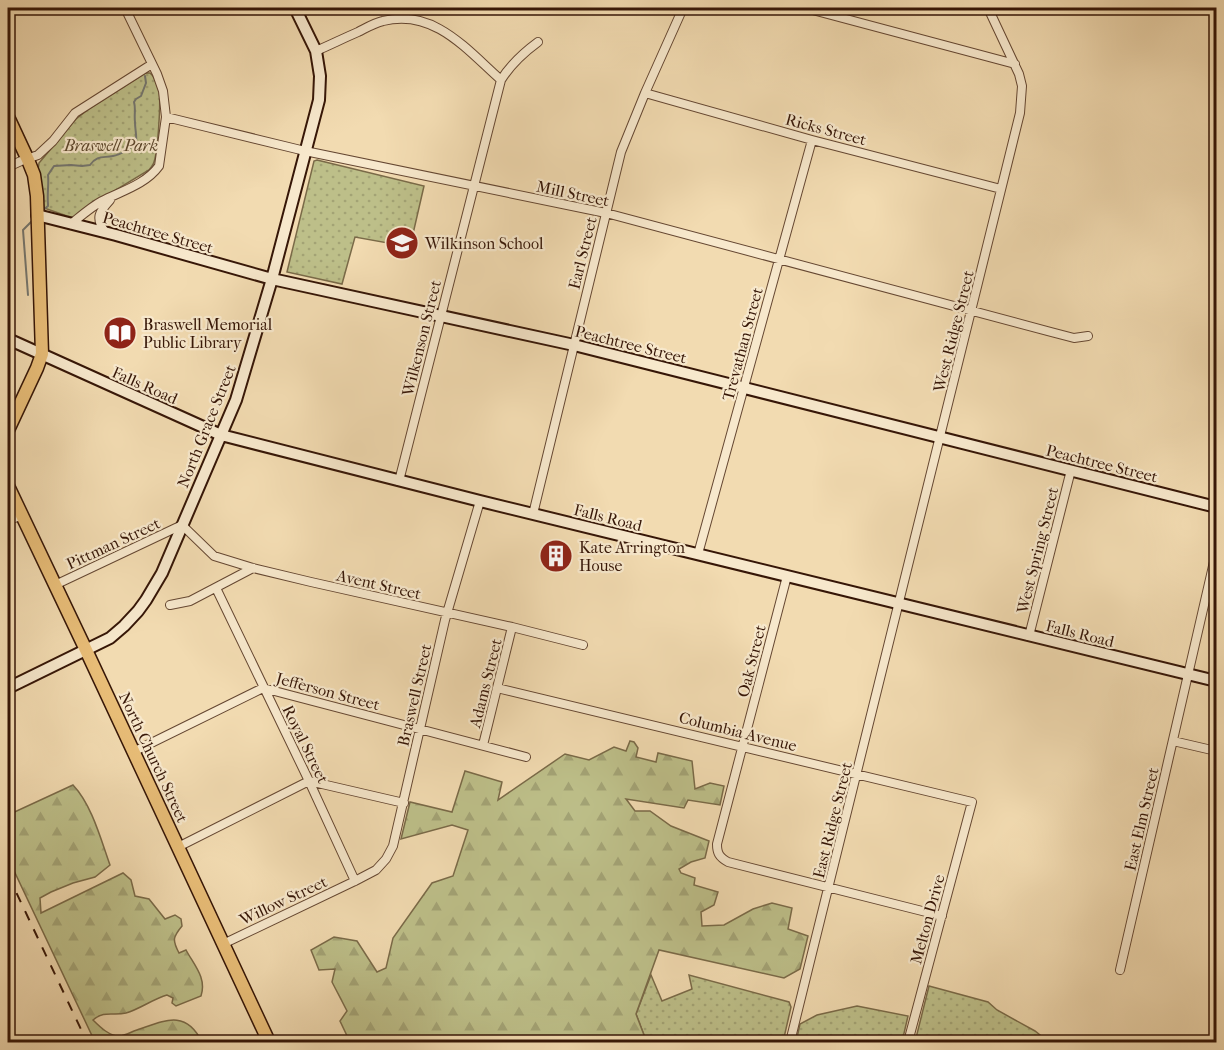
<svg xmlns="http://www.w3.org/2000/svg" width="1224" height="1050" viewBox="0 0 1224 1050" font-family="'IM FELL French Canon',serif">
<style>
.grass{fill:url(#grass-dots);stroke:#7a6a48;stroke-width:1.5}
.forest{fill:url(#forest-firs);stroke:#7a6a48;stroke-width:1.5}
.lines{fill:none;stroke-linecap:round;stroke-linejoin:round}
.stream{stroke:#757770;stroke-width:2}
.street-casing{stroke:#654732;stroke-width:10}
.secondary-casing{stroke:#361607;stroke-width:14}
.primary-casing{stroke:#361607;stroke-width:15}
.street{stroke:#f7e8cc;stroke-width:8}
.secondary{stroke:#f7e8cc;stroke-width:10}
.primary{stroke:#e9be78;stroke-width:12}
.rail{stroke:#361607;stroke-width:2;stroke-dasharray:10 10;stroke-linecap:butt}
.labels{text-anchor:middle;stroke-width:4.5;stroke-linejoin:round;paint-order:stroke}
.street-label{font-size:16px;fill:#361607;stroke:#f7e8cc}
.park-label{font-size:16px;font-style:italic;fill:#5e492e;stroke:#f7e8cc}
.poi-label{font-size:16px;fill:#361607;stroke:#f7e8cc;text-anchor:start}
</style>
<defs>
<pattern id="grass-dots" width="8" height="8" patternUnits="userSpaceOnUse" patternTransform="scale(1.5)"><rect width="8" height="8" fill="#bdbf89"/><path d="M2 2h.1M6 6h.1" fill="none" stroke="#a3a375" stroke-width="1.8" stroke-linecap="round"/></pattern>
<pattern id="forest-firs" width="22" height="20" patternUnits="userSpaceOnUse" patternTransform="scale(1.5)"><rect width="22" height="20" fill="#bdbf89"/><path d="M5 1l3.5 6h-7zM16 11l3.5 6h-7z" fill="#a3a375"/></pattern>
</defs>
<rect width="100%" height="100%" fill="#f2dbb1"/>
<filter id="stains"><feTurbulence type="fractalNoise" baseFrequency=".00333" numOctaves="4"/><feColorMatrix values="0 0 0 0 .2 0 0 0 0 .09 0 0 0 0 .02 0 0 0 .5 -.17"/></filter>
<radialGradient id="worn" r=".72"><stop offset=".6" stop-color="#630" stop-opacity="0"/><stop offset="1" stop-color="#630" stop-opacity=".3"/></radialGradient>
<path class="grass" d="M145 73H150C155 77 157 84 159 90 161 102 158 150 154 162 153 166 152 166 149 170L94 203 76 218 67 216 44 208 38 170 39 163 76 119 90 108Z
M317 160 424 186 410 247 355 237 342 284 287 272 314 161Z
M651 975 662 1001 692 989 689 975 789 1002 791 1007 783 1042H642L644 1035 636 1014Z
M929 986 988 1002 997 1010 1035 1031 1045 1039V1042H915Z
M857 1006 908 1016 902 1042H796L800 1024 817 1015Z"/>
<path class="forest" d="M630 741 634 742 638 748 636 757 656 762 658 753 692 761 695 789 710 783 724 786 720 805 688 800 684 808 626 799 635 811H650L671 826 709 841 705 858 691 862 679 869 681 873 695 878 694 885 718 892 714 905 701 912 702 926 724 925 753 909 772 903 792 908 788 929 808 936 800 969 784 978 659 950 636 1014 644 1035 642 1042H401L382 1036 374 1042H350L340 1021 347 1011 332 982 335 969 319 970 311 950 334 937 357 941 377 972 386 968 393 938 432 883 453 876 468 830 452 825 401 839 410 802 452 812 465 771 502 782 498 800 565 754 589 760 614 747 626 751Z
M73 785C92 805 101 840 110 865L95 877 73 883 51 892 40 898 41 913 123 873 131 880 135 896 149 899 165 919 175 915 181 919 182 926C173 937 172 940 179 953L186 950C194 965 207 978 201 996L176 1006 172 1003 173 998 167 995C153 999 140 1009 126 1013 112 1016 105 1010 93 1020 100 1027 110 1037 121 1036 125 1035 130 1033 134 1031 162 1022 185 1007 202 1042H95L8 858V815Z"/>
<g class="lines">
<path class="stream" d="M148 12V8
M42 211 48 206V204C47 193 49 184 48 175L54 166 71 165 82 166 90 165C97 155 103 158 113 156 120 155 131 148 136 143 137 135 135 130 135 122 134 114 136 109 134 102L136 99 141 96 146 83 145 76
M28 295 23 230 34 219"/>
<defs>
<path id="street" d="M805 8 1015 64
M8 13 19 8
M316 51C330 45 344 38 358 32 366 28 374 23 383 21 434 8 467 50 501 80
M645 93 812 140 1001 189
M166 117 305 151 606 213 1051 332 1074 338 1088 336
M8 167 21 161 38 155 53 141 75 113 152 64
M71 224C81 216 91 207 102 201 122 191 146 184 159 166L166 117 163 91 157 74 125 8
M105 232C95 218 99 212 110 200
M399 481 501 80C511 64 523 53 538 42
M533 514 621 152 645 93 683 8
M8 521 21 515
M698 554 812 140
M787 576 717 844C717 853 719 857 728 862L942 916
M55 585 182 525 214 556 253 568 311 582 512 627 583 645
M216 588 309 781 355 881
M170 605 190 601 253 568
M1029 636 1071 470
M497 688 972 802 908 1042
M1173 741 1216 751
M483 745 512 627
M133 752 263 688 526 757
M178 847 309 781 404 803
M223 944 355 881 376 870 386 859 393 846 445 620 480 501
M1120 970 1216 553
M259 1042 266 1036
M790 1042 1020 113 1022 86 1019 74 988 8"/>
<path id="secondary" d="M37 215 116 235 272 279 574 345 1216 507
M8 339 221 435 480 501 1216 681
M8 688 110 638 124 626 138 611 146 600 162 573 236 400 272 279 319 100 320 76 316 51 295 8"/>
<path id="primary" d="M8 117 28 160 34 175 37 196 42 354 37 368 8 430
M8 486 86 650 269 1042"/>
</defs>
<use href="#street" class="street-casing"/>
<use href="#secondary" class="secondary-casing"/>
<use href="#primary" class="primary-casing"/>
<use href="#street" class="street"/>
<use href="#secondary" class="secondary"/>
<use href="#primary" class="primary"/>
<path class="rail" d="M8 875 87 1042"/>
</g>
<defs>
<symbol id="school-disc" viewBox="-11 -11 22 22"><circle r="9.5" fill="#8f2418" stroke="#f7e8cc"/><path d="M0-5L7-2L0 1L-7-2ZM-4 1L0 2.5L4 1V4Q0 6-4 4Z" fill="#fff"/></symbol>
<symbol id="library-disc" viewBox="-11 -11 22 22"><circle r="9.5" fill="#8f2418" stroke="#f7e8cc"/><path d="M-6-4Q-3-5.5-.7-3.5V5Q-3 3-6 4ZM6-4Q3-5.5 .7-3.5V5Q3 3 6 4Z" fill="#fff"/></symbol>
<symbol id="building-disc" viewBox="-11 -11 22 22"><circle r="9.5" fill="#8f2418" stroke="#f7e8cc"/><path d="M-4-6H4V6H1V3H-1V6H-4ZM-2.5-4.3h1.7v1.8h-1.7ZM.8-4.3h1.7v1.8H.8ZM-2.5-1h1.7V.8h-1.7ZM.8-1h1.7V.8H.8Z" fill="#fff"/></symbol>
</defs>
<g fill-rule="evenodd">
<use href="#school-disc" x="383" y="224" width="38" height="38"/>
<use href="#library-disc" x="101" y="314" width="38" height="38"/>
<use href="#building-disc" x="537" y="537" width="38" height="38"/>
</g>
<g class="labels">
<g class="street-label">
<text transform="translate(826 129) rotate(15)" y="6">Ricks Street</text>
<text transform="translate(573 193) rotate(12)" y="6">Mill Street</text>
<text transform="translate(158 232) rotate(16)" y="6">Peachtree Street</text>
<text transform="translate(582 253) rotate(-76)" y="6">Earl Street</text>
<text transform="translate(953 331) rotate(-76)" y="6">West Ridge Street</text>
<text transform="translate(421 338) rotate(-76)" y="6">Wilkenson Street</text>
<text transform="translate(631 344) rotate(14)" y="6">Peachtree Street</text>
<text transform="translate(742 344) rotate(-75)" y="6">Trevathan Street</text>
<text transform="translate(145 385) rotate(24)" y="6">Falls Road</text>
<text transform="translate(206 426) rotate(-68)" y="6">North Grace Street</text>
<text transform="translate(1102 463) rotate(14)" y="6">Peachtree Street</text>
<text transform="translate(608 517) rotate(14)" y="6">Falls Road</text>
<text transform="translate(113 543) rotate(-25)" y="6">Pittman Street</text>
<text transform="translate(1037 550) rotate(-76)" y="6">West Spring Street</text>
<text transform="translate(379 584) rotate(13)" y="6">Avent Street</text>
<text transform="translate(1080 633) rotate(14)" y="6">Falls Road</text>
<text transform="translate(751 661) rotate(-76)" y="6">Oak Street</text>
<text transform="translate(485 683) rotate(-76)" y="6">Adams Street</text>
<text transform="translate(328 691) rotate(15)" y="6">Jefferson Street</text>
<text transform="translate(414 695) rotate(-77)" y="6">Braswell Street</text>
<text transform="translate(738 731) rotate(14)" y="6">Columbia Avenue</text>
<text transform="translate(306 744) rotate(64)" y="6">Royal Street</text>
<text transform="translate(154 757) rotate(65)" y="6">North Church Street</text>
<text transform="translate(1141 819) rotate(-77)" y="6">East Elm Street</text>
<text transform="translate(832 820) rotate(-76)" y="6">East Ridge Street</text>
<text transform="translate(283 900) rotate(-25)" y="6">Willow Street</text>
<text transform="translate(927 919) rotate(-75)" y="6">Melton Drive</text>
</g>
<g class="park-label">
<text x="111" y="151">Braswell Park</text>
</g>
<g class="poi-label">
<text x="425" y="249">Wilkinson School</text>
<text x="143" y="330">Braswell Memorial<tspan x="143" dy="18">Public Library</tspan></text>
<text x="579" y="553">Kate Arrington<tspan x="579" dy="18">House</tspan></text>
</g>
</g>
<rect width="1224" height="1050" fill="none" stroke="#f2dbb1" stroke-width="30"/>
<rect x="9" y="9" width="1206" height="1032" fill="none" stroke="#361607" stroke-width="3"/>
<rect x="15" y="15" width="1194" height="1020" fill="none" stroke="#361607" stroke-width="1.5"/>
<rect width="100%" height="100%" filter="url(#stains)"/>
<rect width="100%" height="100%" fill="url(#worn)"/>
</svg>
